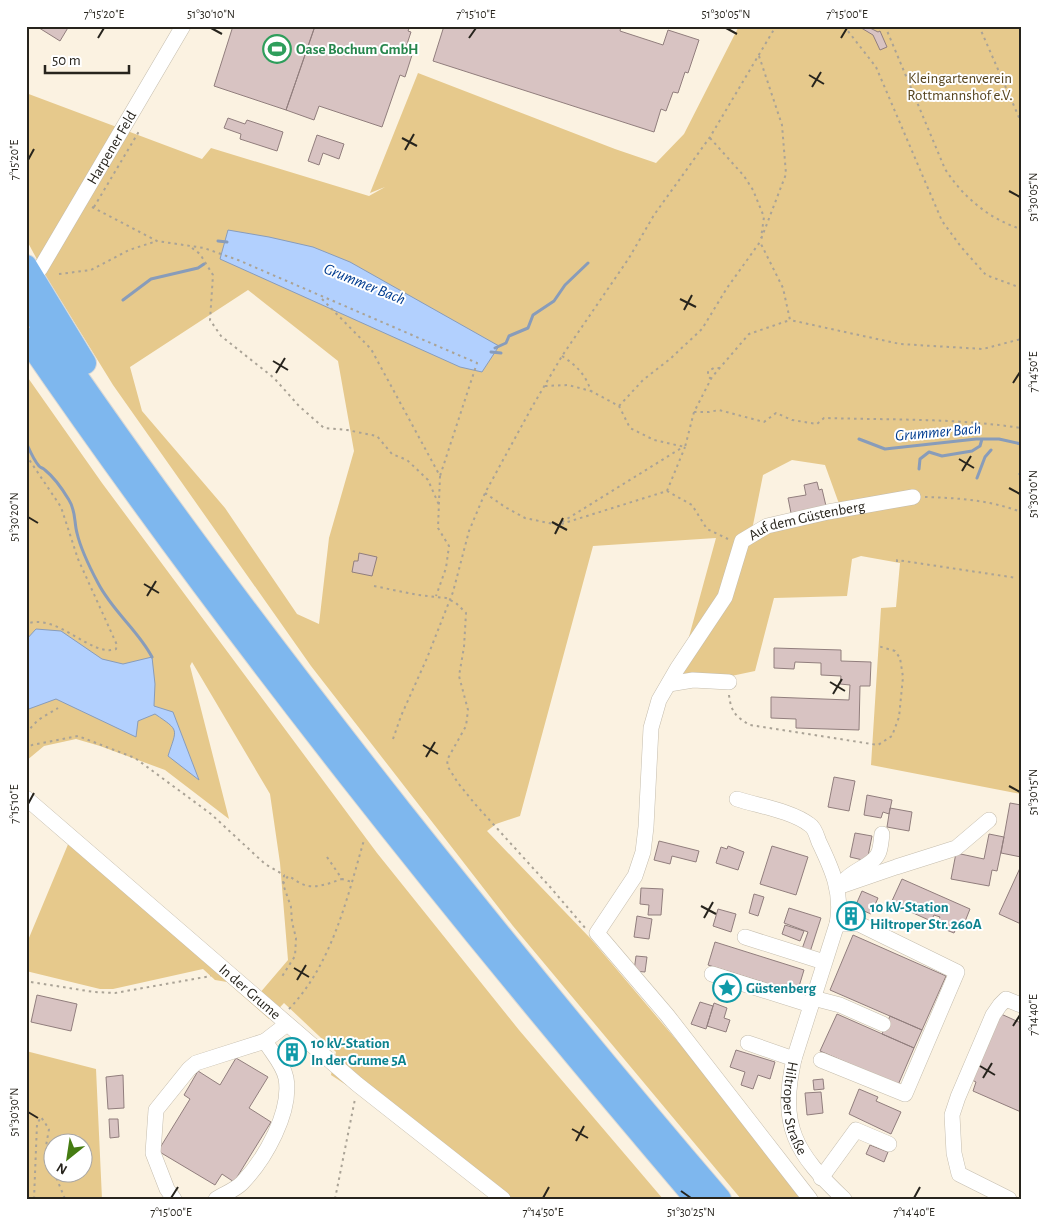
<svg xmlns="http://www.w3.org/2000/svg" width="1047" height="1225" viewBox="0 0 1047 1225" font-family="'Alegreya Sans',sans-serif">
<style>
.green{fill:#e6c98c;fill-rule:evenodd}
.water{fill:#b2d0fe;stroke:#889cba}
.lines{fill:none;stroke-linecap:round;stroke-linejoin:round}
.stream{stroke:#889cba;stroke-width:3}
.building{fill:#d8c3c2;stroke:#917e7d}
.minor-casing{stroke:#c5bdad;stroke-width:16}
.highway-casing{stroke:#d8d8d6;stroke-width:24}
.path{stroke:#aaa396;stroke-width:2;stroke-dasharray:2.5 4;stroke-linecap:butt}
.minor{stroke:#fff;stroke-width:15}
.highway{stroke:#7eb7ee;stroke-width:22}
.ticks{fill:none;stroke:#27241d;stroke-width:2}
.labels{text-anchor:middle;stroke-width:4;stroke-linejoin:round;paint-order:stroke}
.leisure-label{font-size:15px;font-weight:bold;fill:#27864d;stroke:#fff;text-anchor:start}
.park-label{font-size:15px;fill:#56441e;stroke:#fff}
.street-label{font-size:15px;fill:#27241d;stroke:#fff}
.culture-label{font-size:15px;font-weight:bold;fill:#0d838f;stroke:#fff;text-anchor:start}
.water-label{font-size:16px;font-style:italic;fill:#003c90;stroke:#fff}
.neatline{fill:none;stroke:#27241d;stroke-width:2}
.ticks-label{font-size:12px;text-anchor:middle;fill:#27241d}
</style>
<rect width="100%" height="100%" fill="#fbf2e1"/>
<path class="green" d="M739 26H1021V794L871 765 881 608 896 607 900 563 861 556 852 559 847 596 774 598 755 671 717 679 678 677 716 538 593 546 520 816 496 824 487 831 591 939 733 1107 803 1199H741L513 926 311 666 113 385 47 278 26 239V93L202 159 211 148 369 196 385 187 370 193 418 73 615 149 656 163 684 134ZM248 290 338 361 354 451 329 538 319 624 297 614 225 508 142 411 130 367ZM792 460 825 465 842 512 752 530 763 475Z
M26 375 102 483 377 853 519 1030 663 1199H496L357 1092 331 1075 336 1052 284 1003 269 1019 227 982 215 980 203 969 113 989H100L26 971V945L69 842 259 994 288 960 280 863 270 794 192 662 190 666 229 819 165 770 100 746 76 739 44 746 26 761Z
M26 1051 96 1069 102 1199H26ZM52 1142H82V1172H52Z"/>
<path class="water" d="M228 230 269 237 313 247 350 262 499 346 482 372 460 367 220 259Z
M36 629 61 631 102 659 123 664 152 657 155 684 154 706 173 712 199 780 168 756C177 728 180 731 155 714L138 721 136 737 56 699 26 710V640Z"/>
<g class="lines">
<path class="stream" d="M218 241 227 242
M123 300 151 279 198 268 204 264
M495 348 506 343 509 336 528 328 533 315 554 301 565 285 588 263
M491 352 501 353
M859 439 885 449 976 439H999L1021 444
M26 442C30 451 33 459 39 466 42 469 42 467 45 470 55 478 63 490 69 500 76 511 74 522 77 533 81 550 90 568 98 583 113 612 138 630 152 657
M919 469 920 459 929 452 942 456 972 451 980 446 982 439
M1020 474 1021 473
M977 478 985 457 991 450"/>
</g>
<path class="building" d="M36 26H69L60 41Z
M233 26H315L286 110 214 86Z
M315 26H410L408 31 411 32 404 53 412 55 405 77 400 75 382 127 319 106 314 120 286 110Z
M444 26H621L620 31 663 45 668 30 699 40 688 73 685 72 678 93 673 92 666 111 661 109 654 132 433 61Z
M858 26H871L870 28 878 32 880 31 887 47 880 50 873 35Z
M228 118 245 124 247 120 283 132 277 151 240 139 241 134 224 128Z
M317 135 344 144 339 159 323 153 319 165 308 161Z
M817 482 819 490 822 489 826 506 791 513 788 498 806 495 804 485Z
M359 553 377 557 372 576 352 572 354 561H358Z
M774 648 841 650V661L871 662 870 686H860L859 730 796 728V719L771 718V697L849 700 850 685 840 684 841 676 821 675V663L795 662 794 669 774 668Z
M834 777 855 781 849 811 828 807Z
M867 795 892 800 889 814 883 812 881 818 864 815Z
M1010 803 1021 805V857L1001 853Z
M890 808 912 812 909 831 887 827Z
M855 833 872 836 867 861 850 857Z
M989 834 1004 837 997 871 992 870 989 886 951 879 956 853 984 859Z
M659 841 699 851 696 862 672 856 670 864 654 860Z
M728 846 744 852 738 870 716 863 721 847 727 849Z
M772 846 808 857 796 895 760 884Z
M1020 868 1021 869V924L999 914Z
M902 879 970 909 964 924 959 922 954 933 936 926 940 917 934 915 931 921 891 903Z
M641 888 663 889 661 915H648L649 905 640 904Z
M862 891 878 898 871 914 855 907Z
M754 894 764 897 758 916 749 913Z
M789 908 821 918 810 952 802 949 808 932 784 923Z
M718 909 736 914 731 932 713 926Z
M637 916 652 919 649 939 634 937Z
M785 925 804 931 800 941 782 934Z
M853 935 946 976 922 1030 830 990Z
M715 942 804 970 797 993 708 965Z
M636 956 647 957 645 972 634 971Z
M37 995 77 1004 71 1031 31 1022Z
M700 1002 713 1006 706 1029 691 1024Z
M714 1003 727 1008 724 1018 730 1020 726 1032 707 1026Z
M837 1014 914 1048 898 1085 820 1051Z
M1001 1014 1021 1023V1112L973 1091 976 1082 972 1080Z
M890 1016 922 1030 914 1048 882 1034Z
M288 1039 306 1053 297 1064 279 1050Z
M736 1050 775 1062 770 1079 758 1075 753 1089 741 1085 745 1072 730 1067Z
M236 1058 268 1077 249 1108 271 1122 234 1182 222 1174 215 1185 158 1151 190 1099 184 1095 198 1071 220 1085Z
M123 1075 124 1108 108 1109 106 1077Z
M823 1079 824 1089 814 1090 813 1080Z
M859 1089 878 1097 876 1101 901 1112 891 1134 849 1114Z
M821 1092 823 1113 807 1115 805 1093Z
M109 1119H118L119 1137 110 1138Z
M870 1145 888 1152 884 1162 866 1154Z"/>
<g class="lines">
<defs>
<g id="minor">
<path id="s1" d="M40 269 183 26"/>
<path d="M669 684 693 680 729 682"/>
<path id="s2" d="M26 798 357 1084 503 1199"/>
<path id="s3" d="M737 799C759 806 792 811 810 825 815 828 817 837 819 842 832 869 843 893 837 924L794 1059C779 1126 795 1153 844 1199"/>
<path d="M844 881C853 870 873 865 878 854 881 849 881 840 882 834"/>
<path d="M838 887 896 867 956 848 989 820"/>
<path d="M745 937 824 962"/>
<path d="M712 974 811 1005"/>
<path d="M813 998 840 1005 883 1024"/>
<path d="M748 1043 794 1059"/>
<path d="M821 1060 905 1094 957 972 859 924H837"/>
<path d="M821 1178 856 1130 889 1144"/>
<path d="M174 1199 167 1189 153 1153 156 1110 189 1069 196 1063 265 1041 287 1024"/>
<path d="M216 1199C224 1194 235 1190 242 1183 265 1159 292 1112 286 1078 283 1064 272 1053 265 1041"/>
<path id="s4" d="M810 1199 667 1015 597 933 635 876 643 852 646 827 651 728 659 700 677 669 725 597 742 541 767 526 828 512 913 497"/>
<path d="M1009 1199 959 1174 954 1153 952 1115 958 1097 993 1015 1000 1005 1006 999 1021 1005"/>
</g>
<path id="highway" d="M26 266 85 363
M26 302C143 477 271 646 401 811 505 942 611 1072 720 1199
M26 338C232 638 460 922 696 1199"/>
</defs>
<use href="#minor" class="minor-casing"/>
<use href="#highway" class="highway-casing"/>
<path class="path" d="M844 26 876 67 942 221 962 248 986 275 1021 288
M885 26 945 169C963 197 989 219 1021 229
M979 26 1021 122
M759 56 782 125 786 174 760 242
M710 138 744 176 753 190 764 217 761 238
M92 207 157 241 204 248 238 260 477 363 440 476
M94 207 138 133 136 132
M192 248 200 254 213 275 210 320 221 336 274 378 299 406 324 428 347 430 377 436 392 454 407 460 428 480 439 505
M59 274 91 270 129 250 157 241
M322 299 371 349 440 476 438 528 449 546 446 568 436 596
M562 356C577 366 585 374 591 391L619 406 630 428 654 440 685 447 694 412 712 377 749 334 790 320
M711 379 708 376V371L714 368H720
M545 386 568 385 591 391
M619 406 643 380 670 359 702 329 727 288 760 242 783 288 790 320 900 344 983 349 1021 339
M694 412H709L719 410 764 422 776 413 792 420 817 424 824 418C889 420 956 418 1021 428
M26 455 61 507 78 559 117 645 116 649C91 658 58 612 26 624
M667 491 685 447
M485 493 505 507 525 518 558 525 667 491 692 505 707 529 728 539
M925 497C958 498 990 500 1021 512
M562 522 683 447
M897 562V560L1017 578
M374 586 418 595 446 598 456 603 466 613 464 647 459 676 468 710 466 726 447 760 448 767 458 783 475 804 551 888 586 929
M729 695C731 712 736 717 750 725L878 745 892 736 899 717 903 677 900 658 895 651 878 646
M26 733 38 720 58 708
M393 739 401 716 427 658 453 592 469 531 485 493 532 407 562 356 629 258 654 215 710 137 776 26
M26 750 32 745 78 736 135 758 211 814 265 864 284 875 283 884 291 907 292 922 296 938 295 956 281 978
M327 857 342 879 352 882
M283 884 288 876C293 878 297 882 302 884 315 890 329 883 342 879
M31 982 94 992 115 993 211 976
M289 1009C332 964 347 899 364 840
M54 1172 65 1199
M34 1199 37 1124 41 1117 49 1129 46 1146 52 1169
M335 1199 355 1099"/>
<use href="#minor" class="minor"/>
<use href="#highway" class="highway"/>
</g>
<path class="ticks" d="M211 28 222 34M726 28 737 34M98 38 104 28M469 38 476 28M841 38 847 28M809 75 824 84M812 87 821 72M402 138 417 146M405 150 414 134M28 160 34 149M1009 191 1020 197M680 299 696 307M684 310 692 295M273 361 288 370M276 373 285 358M1013 383 1020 372M959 459 974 468M962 471 971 456M1009 488 1020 494M28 517 38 523M552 522 567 530M555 534 563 518M144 584 159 593M147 596 156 581M830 682 845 691M833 694 842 679M423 745 438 754M426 757 435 742M1009 786 1020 792M28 804 34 793M701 906 716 914M704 918 713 902M294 968 309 977M297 980 306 965M1013 1026 1020 1015M980 1066 995 1075M983 1078 992 1063M28 1112 38 1118M572 1129 588 1138M576 1141 584 1126M681 1191 691 1198M171 1198 178 1187M543 1198 549 1187M914 1198 920 1187"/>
<defs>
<symbol id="stadium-ring" viewBox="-11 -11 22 22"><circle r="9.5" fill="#fff" stroke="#2e9e5b" stroke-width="1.5"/><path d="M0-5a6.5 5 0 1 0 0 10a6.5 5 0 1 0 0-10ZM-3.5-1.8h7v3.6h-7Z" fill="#2e9e5b"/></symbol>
<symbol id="building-ring" viewBox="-11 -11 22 22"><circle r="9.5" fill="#fff" stroke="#0f9aa8" stroke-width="1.5"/><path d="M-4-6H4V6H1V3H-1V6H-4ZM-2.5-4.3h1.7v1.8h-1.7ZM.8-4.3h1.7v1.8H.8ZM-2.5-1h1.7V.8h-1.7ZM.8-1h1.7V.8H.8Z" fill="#0f9aa8"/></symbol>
<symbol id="sight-ring" viewBox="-11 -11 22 22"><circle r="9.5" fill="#fff" stroke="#0f9aa8" stroke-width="1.5"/><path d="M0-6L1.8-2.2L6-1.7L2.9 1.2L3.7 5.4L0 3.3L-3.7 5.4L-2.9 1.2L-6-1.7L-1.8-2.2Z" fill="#0f9aa8"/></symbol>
</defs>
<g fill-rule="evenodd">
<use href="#stadium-ring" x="261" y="33" width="32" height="32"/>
<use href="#building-ring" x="835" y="900" width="32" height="32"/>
<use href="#sight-ring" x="711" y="972" width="32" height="32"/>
<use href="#building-ring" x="276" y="1036" width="32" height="32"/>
</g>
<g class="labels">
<g class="leisure-label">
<text x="296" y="54">Oase Bochum GmbH</text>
</g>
<g class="park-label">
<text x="960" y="83">Kleingartenverein<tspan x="960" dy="17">Rottmannshof e.V.</tspan></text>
</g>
<g class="street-label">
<text dy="5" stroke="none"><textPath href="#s1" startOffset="141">Harpener Feld</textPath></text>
<text dy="5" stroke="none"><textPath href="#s4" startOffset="838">Auf dem Güstenberg</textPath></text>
<text dy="5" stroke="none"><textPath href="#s2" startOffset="296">In der Grume</textPath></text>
<text dy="5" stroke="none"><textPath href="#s3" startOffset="375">Hiltroper Straße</textPath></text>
</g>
<g class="culture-label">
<text x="870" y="912">10 kV-Station<tspan x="870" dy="17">Hiltroper Str. 260A</tspan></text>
<text x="746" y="993">Güstenberg</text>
<text x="311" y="1048">10 kV-Station<tspan x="311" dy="17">In der Grume 5A</tspan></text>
</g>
<g class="water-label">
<text transform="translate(365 283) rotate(22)" y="6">Grummer Bach</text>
<text transform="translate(938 431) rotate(-5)" y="6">Grummer Bach</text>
</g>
</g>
<rect width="1047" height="1225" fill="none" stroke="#ffffff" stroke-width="55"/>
<g transform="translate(68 1158) rotate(210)"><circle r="24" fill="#ffffff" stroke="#a9a7a5"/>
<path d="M0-4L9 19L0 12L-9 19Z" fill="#457c12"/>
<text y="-8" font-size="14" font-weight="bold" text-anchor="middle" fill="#27241d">N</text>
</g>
<path d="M45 65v8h84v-8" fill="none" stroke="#27241d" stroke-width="2.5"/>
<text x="52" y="65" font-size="15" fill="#27241d" stroke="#ffffff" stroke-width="4" paint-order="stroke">50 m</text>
<rect x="28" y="28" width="992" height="1170" class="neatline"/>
<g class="ticks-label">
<text x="104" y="18">7°15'20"E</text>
<text x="211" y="18">51°30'10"N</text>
<text x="476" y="18">7°15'10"E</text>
<text x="726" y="18">51°30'05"N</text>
<text x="847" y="18">7°15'00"E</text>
<text transform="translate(14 160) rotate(-90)" y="4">7°15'20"E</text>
<text transform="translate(1033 197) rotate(-90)" y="4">51°30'05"N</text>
<text transform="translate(1033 372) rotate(-90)" y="4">7°14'50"E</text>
<text transform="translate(1033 494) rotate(-90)" y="4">51°30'10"N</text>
<text transform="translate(14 517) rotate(-90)" y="4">51°30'20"N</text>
<text transform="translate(1033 792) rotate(-90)" y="4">51°30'15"N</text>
<text transform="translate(14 804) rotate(-90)" y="4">7°15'10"E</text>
<text transform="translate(1033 1015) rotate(-90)" y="4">7°14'40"E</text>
<text transform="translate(14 1112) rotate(-90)" y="4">51°30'30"N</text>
<text x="171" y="1216">7°15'00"E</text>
<text x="543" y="1216">7°14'50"E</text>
<text x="691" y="1216">51°30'25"N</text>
<text x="914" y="1216">7°14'40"E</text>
</g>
</svg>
